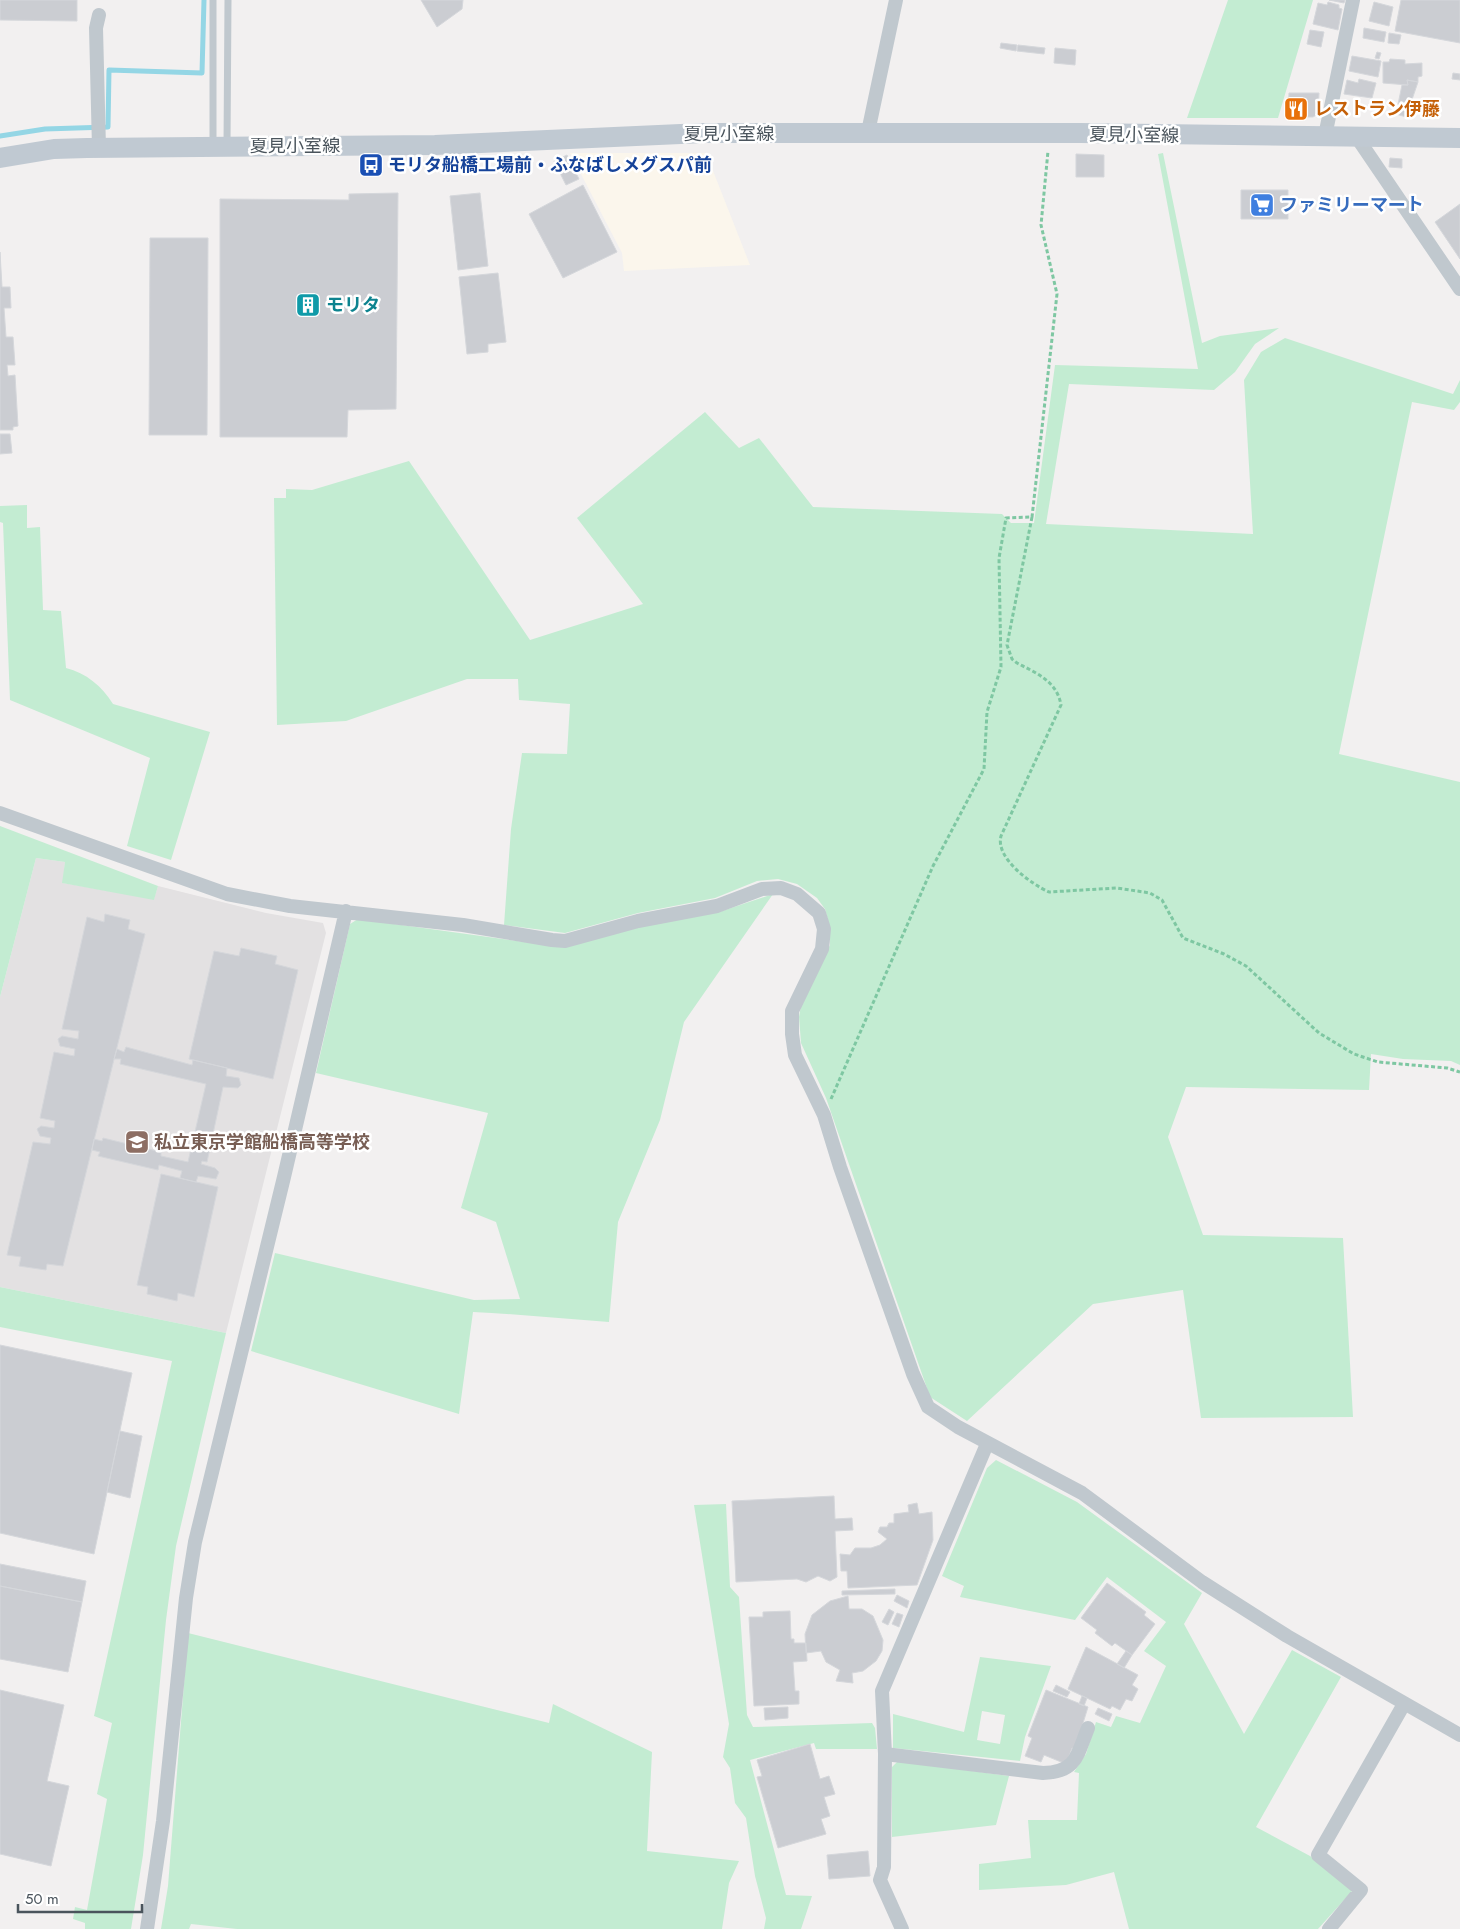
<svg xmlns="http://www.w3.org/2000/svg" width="1460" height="1929" viewBox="0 0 1460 1929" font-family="Jost,'Noto Sans JP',sans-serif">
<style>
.commercial{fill:#fbf6ec}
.education{fill:#e3e1e2}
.green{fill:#c3ecd2;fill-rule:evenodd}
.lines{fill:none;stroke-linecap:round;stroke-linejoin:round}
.stream{stroke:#94d6e5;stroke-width:5}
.building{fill:#cbcdd2;stroke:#d5d7db}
.path{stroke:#7ec7a2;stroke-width:3;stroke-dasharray:4 2.5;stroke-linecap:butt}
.service{stroke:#c0c8ce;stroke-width:7}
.minor{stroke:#c0c8ce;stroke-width:14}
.secondary{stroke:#c0c9d2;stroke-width:20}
.labels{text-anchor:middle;stroke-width:5;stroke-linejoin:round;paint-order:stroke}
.food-label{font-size:18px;font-weight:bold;fill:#c56008;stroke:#fff;text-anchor:start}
.street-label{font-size:18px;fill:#4a545c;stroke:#fff}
.transit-label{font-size:18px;font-weight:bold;fill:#164399;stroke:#fff;text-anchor:start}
.shop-label{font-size:18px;font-weight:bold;fill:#366cbe;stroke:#fff;text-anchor:start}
.culture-label{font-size:18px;font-weight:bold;fill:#0d838f;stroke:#fff;text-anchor:start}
.education-label{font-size:18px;font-weight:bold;fill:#785e54;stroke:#fff;text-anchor:start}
</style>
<rect width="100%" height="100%" fill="#f2f0f0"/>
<path class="commercial" d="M570 153H706L750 265 624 271 622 253Z"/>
<path class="education" d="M36 858 65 862 63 883 154 899 158 886 266 913 323 923 326 933 226 1333 0 1287V997Z"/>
<path class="green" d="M1228 0H1313L1278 118H1187Z
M1163 153 1202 343 1220 336 1279 328 1255 344 1235 372 1214 390 1069 384 1046 524 1253 534 1244 380 1261 352 1285 338 1453 394 1460 380V402L1454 410 1412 402 1339 754 1460 782V1065L1451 1061 1403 1059 1371 1054 1369 1090 1186 1087 1168 1137 1203 1235 1343 1238 1353 1417 1201 1418 1183 1290 1093 1304 967 1421 930 1397 826 1098 801 1043 799 1017 801 1005 830 945 829 924 825 909 817 898 797 884 778 879 757 881 715 898 638 913 565 933 504 925 511 829 522 753 567 754 570 704 519 700 518 679H467L346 721 277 725 274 498H286V489L312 490 409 461 530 640 643 604 577 518 705 412 739 448 759 438 813 507 1002 514 1011 523H1034L1055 365 1198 369 1158 154Z
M27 505V528L40 527 43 610 61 611 66 668C86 673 102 686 113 704L210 732 171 860 127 846 150 758 10 700 3 523 0 522V506Z
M0 826 158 886 154 900 62 883 65 862 36 858 0 997Z
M773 894 684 1022 660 1120 618 1222 609 1322C564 1319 519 1314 473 1312L459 1414 251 1351 275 1253 474 1300 520 1299 496 1222 461 1208 488 1113 316 1073 350 924 358 919 561 947 640 927 719 912Z
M0 1287 226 1333 176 1546 166 1620 143 1855 131 1929H85V1923L73 1919 75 1907 87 1910 107 1799 97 1794 112 1723 94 1716 172 1361 0 1327Z
M996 1460 1077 1502 1202 1593 1184 1624 1244 1734 1292 1650 1341 1677 1256 1827 1310 1856 1353 1890 1318 1929H1129L1114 1872 1066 1885 979 1890V1864L1031 1858 1028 1820H1077L1079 1773 1074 1772 1086 1754 1096 1722 1111 1727 1116 1716 1140 1723 1166 1666 1144 1651 1166 1622 1107 1577 1075 1620 960 1597 964 1586 942 1576 987 1468Z
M726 1504 730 1587 739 1597 747 1715 753 1727 872 1723 875 1728 877 1749H816L814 1743 750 1760 786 1895 812 1896 801 1929H764L766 1918 755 1876 746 1818 735 1803 730 1768 723 1757 729 1724 694 1505Z
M188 1633 549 1723 553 1704 652 1752 647 1851 739 1861 729 1883 722 1929H237L191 1924 189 1929H161L168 1886Z
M980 1657 1051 1666 1025 1737 1020 1761 893 1748V1714L964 1732ZM982 1711 1005 1715 1000 1744 977 1740Z
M898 1761 1009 1776 996 1825 892 1837V1767Z"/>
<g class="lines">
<path class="stream" d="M0 136 45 129 108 127 109 70 202 73 204 0"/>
</g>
<path class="building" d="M0 0H77V21L0 20Z
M421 0H463L462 9 437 27Z
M1329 0H1345L1344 3Z
M1401 0H1460V43L1395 31Z
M1328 2 1339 5V8L1342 9 1338 30 1313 24 1318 3 1327 5Z
M1374 2 1393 7 1389 26 1369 21Z
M1364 28 1386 32 1384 42 1363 38Z
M1310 30 1324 32 1321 47 1307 44Z
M1389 33 1401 35 1399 44 1388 43Z
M1001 43 1017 45 1016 51 1000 48Z
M1018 45 1045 48 1044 54 1017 51Z
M1055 48 1076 50 1075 65 1054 63Z
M1377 52 1381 53 1379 59 1375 58Z
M1352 56 1381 61 1378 77 1349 71Z
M1390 59 1405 60V64L1422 63V76L1418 77V82L1407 80 1408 85 1383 83V62H1389Z
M1453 73 1460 74V80L1452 79Z
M1359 79 1376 83 1372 98 1344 94 1347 80 1358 83Z
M1407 80 1418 82 1406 117 1396 114 1402 85H1408Z
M1289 93H1319L1318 114 1313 117H1288Z
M1076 154 1104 155V177H1076Z
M567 155 579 179 566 185 554 161Z
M1390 158 1402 159V168L1389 167Z
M583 185 617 252 563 278 529 214Z
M1241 190H1288V219H1241Z
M398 193 396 409 348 410 347 437H220V199L349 200V194Z
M480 193 488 266 458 270 450 196Z
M1460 204V259L1435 222Z
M150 238H208L207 435H149Z
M0 252 2 287H10L11 308H4L6 337H13L15 365H7L8 376 15 375 18 426 13 427V430H0Z
M498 273 506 342 488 344V352L467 354 459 277Z
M0 434H10L12 453 0 454Z
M105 914 130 920 128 929 145 934 63 1266 47 1264 46 1270 19 1266 21 1257 7 1255 33 1142 50 1144 51 1138 40 1136 37 1129 41 1126 54 1128 55 1121 40 1118 54 1052 74 1056 75 1049 60 1046 58 1039 62 1036 78 1039 79 1031 62 1029 87 917 104 922Z
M241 948 277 956 275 964 298 970 273 1079 189 1059 214 951 239 956Z
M126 1047 192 1065 193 1060 227 1068 226 1076 239 1078 241 1085 238 1088 223 1087 207 1162 202 1161 201 1164 215 1168 219 1172 216 1179 198 1176 196 1182 180 1178 182 1171 159 1165 158 1170 98 1156 100 1152 92 1150 94 1139 102 1141 103 1138 161 1152V1156L188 1162 206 1084 120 1064 121 1059H114L117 1049 124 1052Z
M161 1174 218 1187 194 1297 178 1293 177 1301 147 1294 148 1287 137 1285Z
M0 1345 132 1373 94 1554 0 1533Z
M120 1431 142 1436 130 1498 107 1492Z
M834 1496 835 1519 852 1518 853 1530 835 1531 837 1577 830 1581 818 1576 806 1582 797 1579 736 1582 732 1501Z
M917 1503 919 1514 932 1512 933 1540 917 1585 848 1588 847 1571H841L840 1554 850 1555 855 1548H871L880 1545 887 1539 878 1532 880 1527H887L889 1523H894V1514L909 1512 908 1505Z
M0 1564 86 1581 82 1602 0 1586Z
M1107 1583 1146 1612 1144 1615 1155 1624 1132 1655 1115 1643 1112 1646 1095 1633 1097 1630 1081 1618Z
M0 1586 82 1602 68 1672 0 1659Z
M895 1589V1594L842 1595V1591Z
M897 1595 909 1601 907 1608 894 1601Z
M848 1596 849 1609H862L873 1616 883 1640 882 1651 876 1661 863 1671 852 1673 853 1683 836 1681 840 1670 826 1662 821 1651 806 1653 805 1634 812 1615 830 1601Z
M889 1609 894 1612 888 1625 882 1622Z
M790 1611 791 1639H794V1643H806L807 1661 793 1662 795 1691H799V1704L754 1706 749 1617H763V1612Z
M897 1613 903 1615 899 1627 892 1624Z
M1086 1647 1138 1675 1132 1685 1138 1689 1132 1701 1126 1699 1120 1710 1112 1706 1110 1709 1068 1689Z
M1126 1651 1132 1655 1124 1668 1117 1664Z
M1056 1685 1070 1692 1067 1697 1053 1691Z
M0 1690 64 1705 47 1781 69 1786 51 1866 0 1854Z
M1046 1690 1088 1707 1075 1749 1072 1748 1066 1764 1044 1755 1041 1762 1025 1756 1032 1738 1028 1736Z
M1082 1696 1087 1698 1084 1706 1079 1704Z
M788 1707V1718L765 1720 764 1708Z
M1098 1708 1112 1714 1109 1721 1095 1714Z
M810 1744 820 1779 829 1776 835 1794 824 1797 830 1816 821 1819 826 1834 778 1848 757 1777 762 1776 757 1760Z
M868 1851 870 1876 829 1879 827 1855Z"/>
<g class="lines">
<path class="path" d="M1032 517 1007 645 1012 659 1017 663C1036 673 1057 681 1061 705L1001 836C995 858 1031 884 1049 892L1117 888 1150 893 1162 900 1183 938 1224 954 1246 966 1319 1033 1354 1054 1378 1062 1447 1068 1460 1072
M831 1099 933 866 984 769 987 712 1001 667 999 558 1006 518 1032 517 1057 294 1041 225 1048 151"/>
<path class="service" d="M227 145 228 0
M213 146V0"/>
<path class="minor" d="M99 15 96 28 99 148
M868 132 896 0
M1325 136 1353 0
M1356 136 1460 289
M0 813 227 894 290 906 463 925 552 940 565 941 638 921 717 906 762 889 781 888 797 894 819 913 824 929 822 949 792 1011V1034L795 1055 824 1115 840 1167 913 1374 928 1407 958 1427 1082 1493 1202 1582 1287 1636 1460 1735
M885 1754 1043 1773C1077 1772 1077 1755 1088 1728
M147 1929 163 1821 186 1598 195 1542 284 1177 346 911
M902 1929 880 1880 884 1867 885 1754 882 1691 987 1444
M1329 1929 1361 1890 1318 1855 1404 1704"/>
<path class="secondary" d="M0 158 54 149 87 148 435 145 703 133H1081L1460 138"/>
</g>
<defs>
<symbol id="restaurant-square" viewBox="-11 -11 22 22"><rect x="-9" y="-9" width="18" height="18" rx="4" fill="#e8710a" stroke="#fff"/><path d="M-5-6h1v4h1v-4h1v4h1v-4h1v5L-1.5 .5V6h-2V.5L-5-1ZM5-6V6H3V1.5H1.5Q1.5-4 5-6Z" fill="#fff"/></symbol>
<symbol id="bus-square" viewBox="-11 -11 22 22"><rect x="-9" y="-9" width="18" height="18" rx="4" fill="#1a4fb4" stroke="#fff"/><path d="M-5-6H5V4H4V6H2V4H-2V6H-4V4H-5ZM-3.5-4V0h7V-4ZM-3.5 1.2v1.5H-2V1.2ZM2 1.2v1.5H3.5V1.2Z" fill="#fff"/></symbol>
<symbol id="supermarket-square" viewBox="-11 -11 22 22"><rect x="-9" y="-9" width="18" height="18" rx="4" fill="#3f7fe0" stroke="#fff"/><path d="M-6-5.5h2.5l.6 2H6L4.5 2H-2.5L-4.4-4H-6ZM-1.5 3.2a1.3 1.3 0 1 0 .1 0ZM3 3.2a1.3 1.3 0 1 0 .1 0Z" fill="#fff"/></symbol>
<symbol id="building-square" viewBox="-11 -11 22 22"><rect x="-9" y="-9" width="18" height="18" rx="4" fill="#0f9aa8" stroke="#fff"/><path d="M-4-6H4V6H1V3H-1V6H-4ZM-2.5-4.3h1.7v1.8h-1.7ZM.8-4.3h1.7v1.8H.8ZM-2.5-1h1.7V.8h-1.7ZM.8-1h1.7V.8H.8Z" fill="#fff"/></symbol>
<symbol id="school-square" viewBox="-11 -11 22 22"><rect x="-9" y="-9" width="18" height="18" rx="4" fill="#8d6e63" stroke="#fff"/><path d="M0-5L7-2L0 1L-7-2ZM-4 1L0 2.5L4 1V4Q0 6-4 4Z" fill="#fff"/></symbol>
</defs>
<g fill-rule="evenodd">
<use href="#restaurant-square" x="1282" y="95" width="28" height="28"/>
<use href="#bus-square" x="357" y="151" width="28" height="28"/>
<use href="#supermarket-square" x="1248" y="191" width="28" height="28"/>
<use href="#building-square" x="294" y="291" width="28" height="28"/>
<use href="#school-square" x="123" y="1128" width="28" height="28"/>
</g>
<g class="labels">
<g class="food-label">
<text x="1314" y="115">レストラン伊藤</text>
</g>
<g class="street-label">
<text x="729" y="140">夏見小室線</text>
<text transform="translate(1134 135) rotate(1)" y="6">夏見小室線</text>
<text x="295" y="152">夏見小室線</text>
</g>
<g class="transit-label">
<text x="388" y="171">モリタ船橋工場前・ふなばしメグスパ前</text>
</g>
<g class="shop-label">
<text x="1280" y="211">ファミリーマート</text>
</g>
<g class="culture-label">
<text x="326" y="311">モリタ</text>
</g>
<g class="education-label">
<text x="154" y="1148">私立東京学館船橋高等学校</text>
</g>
</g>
<path d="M18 1904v8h124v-8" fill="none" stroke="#4a545c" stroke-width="2.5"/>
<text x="25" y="1904" font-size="15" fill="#4a545c" stroke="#ffffff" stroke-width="4" paint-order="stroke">50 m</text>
</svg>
